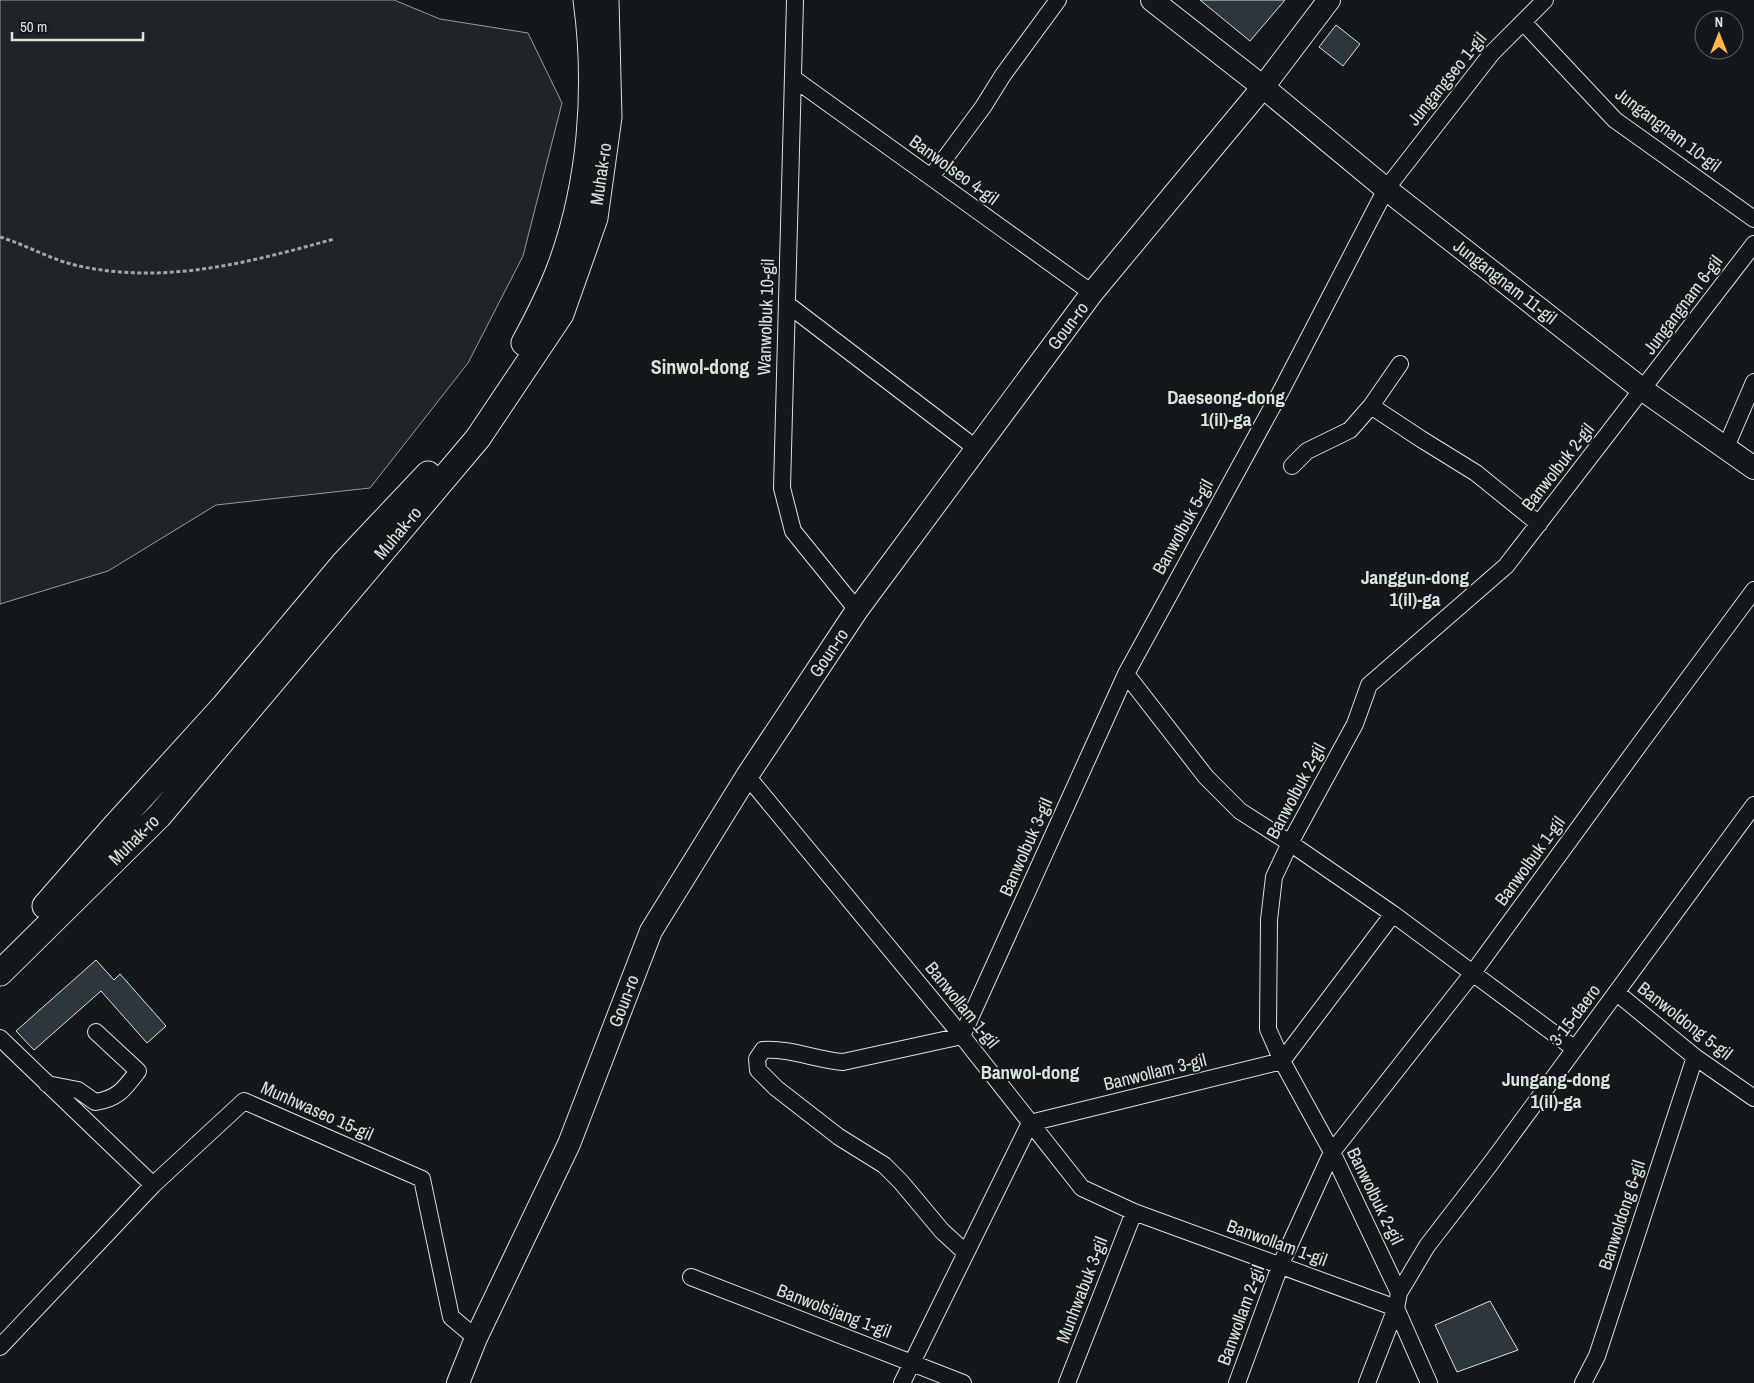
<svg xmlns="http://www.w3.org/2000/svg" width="1754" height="1383" viewBox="0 0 1754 1383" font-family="'Archivo Narrow',sans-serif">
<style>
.green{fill:#202428;stroke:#939e99}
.building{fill:#2c363c;stroke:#d8e6dc}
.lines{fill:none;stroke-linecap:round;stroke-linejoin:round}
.minor-casing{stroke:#d8e6dc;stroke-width:18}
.secondary-casing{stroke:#d8e6dc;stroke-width:24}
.primary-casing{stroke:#d8e6dc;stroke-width:27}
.path{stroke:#9da8a2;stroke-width:3;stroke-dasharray:4 2.5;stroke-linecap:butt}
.minor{stroke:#14181c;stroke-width:16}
.secondary{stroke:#14181c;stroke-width:22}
.primary{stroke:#14181c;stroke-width:25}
.labels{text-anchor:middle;stroke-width:4;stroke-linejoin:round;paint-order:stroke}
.street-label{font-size:18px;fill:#d8e6dc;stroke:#14181c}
.neighbourhood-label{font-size:19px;font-weight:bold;fill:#d8e6dc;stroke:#14181c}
.quarter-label{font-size:20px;font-weight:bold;fill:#d8e6dc;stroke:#14181c}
</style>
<rect width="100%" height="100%" fill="#14181c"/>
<path class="green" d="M0 0H394L440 19 528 33 562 103 523 256 468 363 370 488 216 505 108 571 0 604Z"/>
<path class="building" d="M1200 0H1285L1250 41Z
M1336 25 1360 44 1343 66 1319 47Z
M96 960 114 980 120 974 166 1026 147 1043 101 991 34 1050 16 1031Z
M1490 1301 1518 1350 1457 1372 1435 1325Z"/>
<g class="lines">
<defs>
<path id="minor" d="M795 0 782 488 793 531 857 610
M1523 22 1615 120 1754 219
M793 78 1092 293
M931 177 983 107 1003 75 1058 0
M787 304 977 449
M1400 364 1371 406 1421 439 1476 473 1539 524
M1726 447 1754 382
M1292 466 1307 451 1350 430 1371 406
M1126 674 1206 777 1240 811 1290 843 1393 914 1575 1049
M747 776 962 1036 1082 1188 1134 1212 1396 1308 1367 1383
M1617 993 1695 1057 1754 1098
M0 1038 153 1185
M47 1084 78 1090 95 1102C118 1099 125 1088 138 1071L96 1032
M966 1253 942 1231 901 1182 884 1165 839 1137 776 1088 758 1070 757 1059 763 1050C790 1048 816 1060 843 1062L962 1036 1126 674 1281 391 1386 189 1492 53 1545 0
M691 1277 963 1383
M1399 1293 1332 1152 1282 1061 1268 1029 1269 920 1274 877 1290 843 1355 724 1369 685 1506 566 1754 244
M0 1347 153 1185 244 1101 422 1179 451 1317 476 1338
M902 1383 1030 1123 1282 1061 1393 914
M1067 1383 1134 1212
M1237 1383 1280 1266 1332 1152 1472 974 1642 741 1754 590
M1429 1383 1396 1308 1399 1293 1427 1246 1491 1163 1754 805
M1583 1383 1597 1356 1695 1057"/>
<path id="secondary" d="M1152 0 1263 87 1386 189 1643 390 1754 468
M458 1383 476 1338 569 1144 651 931 747 776 857 610 1092 293 1263 87 1329 0"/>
<path id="primary" d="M524 343C537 319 550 294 560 267 591 184 598 87 586 0
M45 906 115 826 224 706 344 563 428 474
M0 973 159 816 478 438 561 314 595 218 609 117 606 0"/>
</defs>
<use href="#minor" class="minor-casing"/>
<use href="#secondary" class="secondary-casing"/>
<use href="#primary" class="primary-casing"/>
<path class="path" d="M0 237C27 245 51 260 79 266 166 285 251 262 334 239"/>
<use href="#minor" class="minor"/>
<use href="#secondary" class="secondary"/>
<use href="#primary" class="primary"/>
</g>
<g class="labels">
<g class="street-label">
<text transform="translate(1447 79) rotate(-51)" y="6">Jungangseo 1-gil</text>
<text transform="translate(1668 130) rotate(37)" y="6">Jungangnam 10-gil</text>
<text transform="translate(954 170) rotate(36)" y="6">Banwolseo 4-gil</text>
<text transform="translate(601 174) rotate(-82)" y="6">Muhak-ro</text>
<text transform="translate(1505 282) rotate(38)" y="6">Jungangnam 11-gil</text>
<text transform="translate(1683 305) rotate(-53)" y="6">Jungangnam 6-gil</text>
<text transform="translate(766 317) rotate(-88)" y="6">Wanwolbuk 10-gil</text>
<text transform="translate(1068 326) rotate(-53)" y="6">Goun-ro</text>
<text transform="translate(1558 467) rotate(-52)" y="6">Banwolbuk 2-gil</text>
<text transform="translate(1183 527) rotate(-61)" y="6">Banwolbuk 5-gil</text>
<text transform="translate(398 533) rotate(-50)" y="6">Muhak-ro</text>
<text transform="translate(829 653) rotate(-56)" y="6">Goun-ro</text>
<text transform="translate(1296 791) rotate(-62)" y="6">Banwolbuk 2-gil</text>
<text transform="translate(134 840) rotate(-45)" y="6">Muhak-ro</text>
<text transform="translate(1026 847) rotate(-66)" y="6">Banwolbuk 3-gil</text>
<text transform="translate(1530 861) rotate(-54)" y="6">Banwolbuk 1-gil</text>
<text transform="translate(624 1001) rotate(-69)" y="6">Goun-ro</text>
<text transform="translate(962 1005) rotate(51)" y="6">Banwollam 1-gil</text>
<text transform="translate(1575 1015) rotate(-53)" y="6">3·15-daero</text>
<text transform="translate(1685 1021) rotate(38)" y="6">Banwoldong 5-gil</text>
<text transform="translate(1155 1072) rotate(-14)" y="6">Banwollam 3-gil</text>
<text transform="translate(317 1111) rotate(24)" y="6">Munhwaseo 15-gil</text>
<text transform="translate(1375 1196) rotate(64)" y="6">Banwolbuk 2-gil</text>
<text transform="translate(1622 1215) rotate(-72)" y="6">Banwoldong 6-gil</text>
<text transform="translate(1277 1243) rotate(20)" y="6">Banwollam 1-gil</text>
<text transform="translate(1082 1290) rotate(-69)" y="6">Munhwabuk 3-gil</text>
<text transform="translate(834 1311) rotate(21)" y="6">Banwolsijang 1-gil</text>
<text transform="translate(1241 1315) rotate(-70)" y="6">Banwollam 2-gil</text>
</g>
<g class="neighbourhood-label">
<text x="1226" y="404">Daeseong-dong<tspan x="1226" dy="22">1(il)-ga</tspan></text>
<text x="1415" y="584">Janggun-dong<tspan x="1415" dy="22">1(il)-ga</tspan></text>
<text x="1030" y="1079">Banwol-dong</text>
<text x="1556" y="1086">Jungang-dong<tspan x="1556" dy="22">1(il)-ga</tspan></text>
</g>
<g class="quarter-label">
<text x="700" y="374">Sinwol-dong</text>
</g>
</g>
<g transform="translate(1719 35)"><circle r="24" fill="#14181c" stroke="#626a69"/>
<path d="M0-4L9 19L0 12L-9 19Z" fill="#ffb74d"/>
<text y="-8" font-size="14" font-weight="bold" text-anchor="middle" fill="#d8e6dc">N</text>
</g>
<path d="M12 32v8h131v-8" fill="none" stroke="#d8e6dc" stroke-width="2.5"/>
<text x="20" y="32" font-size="15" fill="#d8e6dc" stroke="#14181c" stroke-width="4" paint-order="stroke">50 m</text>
</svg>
